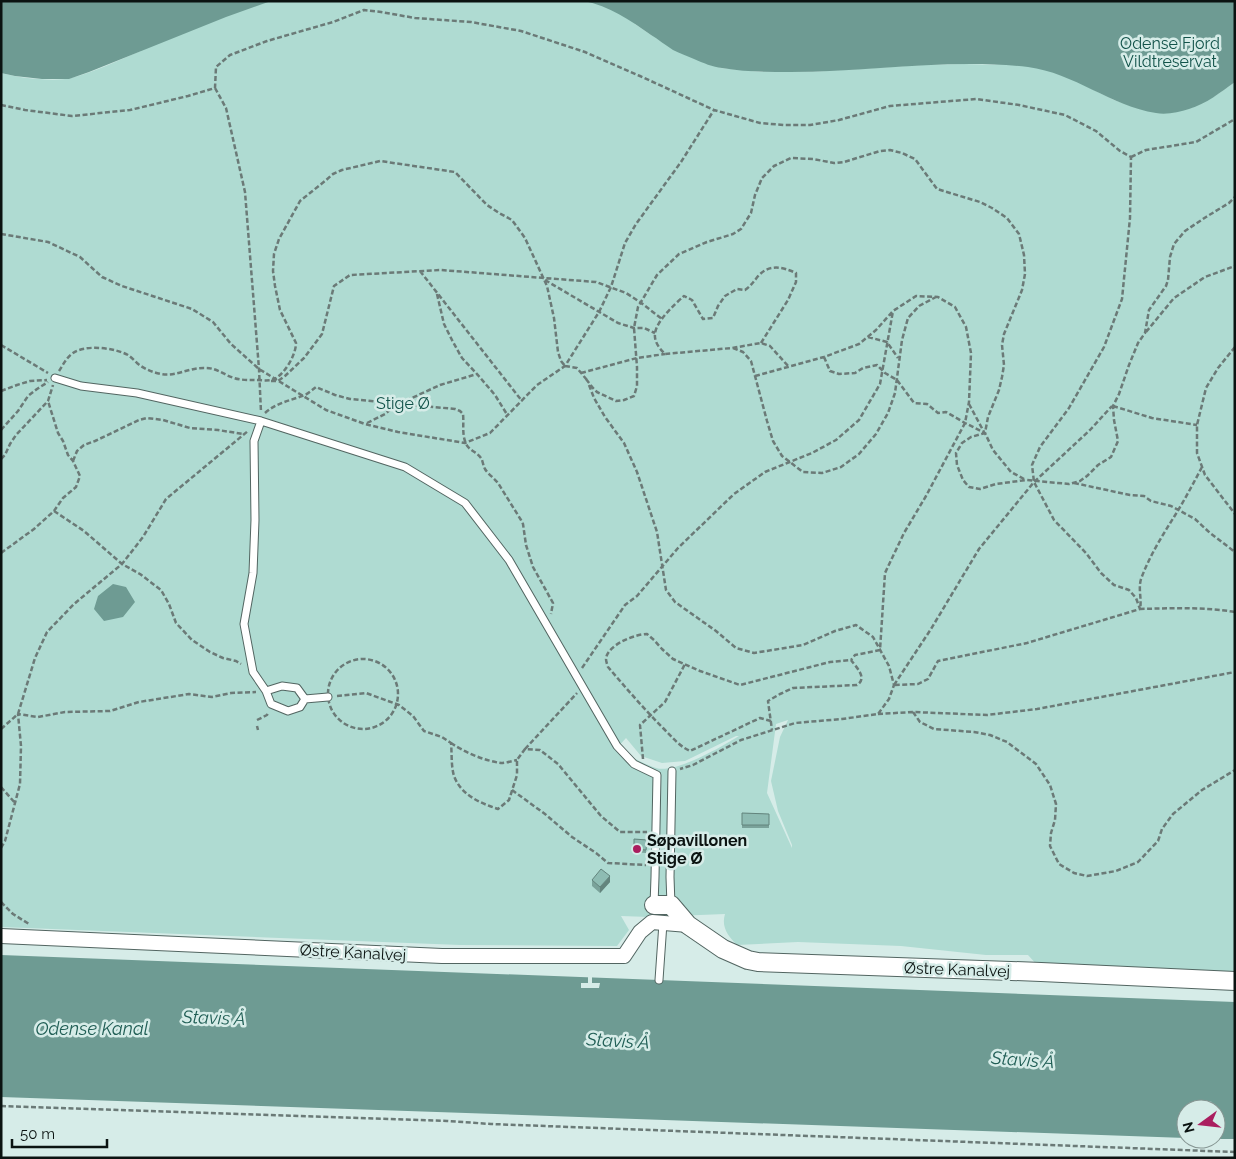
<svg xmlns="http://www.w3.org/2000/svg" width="1236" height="1159" viewBox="0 0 1236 1159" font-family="Raleway,sans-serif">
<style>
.green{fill:#afdbd2;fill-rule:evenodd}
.water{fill:#6e9b93}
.pier{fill:#d6ece8}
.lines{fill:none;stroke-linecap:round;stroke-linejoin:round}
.service-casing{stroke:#526561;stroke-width:9}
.minor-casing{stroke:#526561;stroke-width:16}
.tertiary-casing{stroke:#526561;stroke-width:20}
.path{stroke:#6b7a77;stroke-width:2.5;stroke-dasharray:5 2.5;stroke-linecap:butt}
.service{stroke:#fff;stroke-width:7}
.minor{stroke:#fff;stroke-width:14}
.tertiary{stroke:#fff;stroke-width:18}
.wall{fill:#7aa29a}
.shaded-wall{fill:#63847d}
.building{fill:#8ebcb3;stroke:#63847d}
.poi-dot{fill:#aa1e5f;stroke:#d6ece8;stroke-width:2}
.labels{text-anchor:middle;stroke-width:5;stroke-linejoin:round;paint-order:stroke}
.park-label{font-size:16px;fill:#12534a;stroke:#d6ece8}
.poi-label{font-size:16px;font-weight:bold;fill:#0b1311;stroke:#d6ece8;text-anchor:start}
.street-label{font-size:16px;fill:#0b1311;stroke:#d6ece8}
.water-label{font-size:18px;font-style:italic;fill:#205e55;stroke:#d6ece8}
</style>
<rect width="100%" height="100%" fill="#d6ece8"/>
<path class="green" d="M1 1H1235L1088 87 1114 100 1137 108H1191L1215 96 1235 82V972L1038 966 1028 955H986L901 946 798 942 737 945C728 936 721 927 725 914L649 917 621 916 629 930 617 946 460 945 1 927V73C19 78 54 82 71 78 95 72 118 60 141 51ZM635 24 1003 65 964 64 923 65 810 72H761L721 68 651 35ZM788 720 780 737 771 781 778 811 792 845V848L767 793 776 724ZM736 736H739C723 746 675 774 656 768 643 764 628 755 617 748L626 738 641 756 662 763 685 761Z"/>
<path class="water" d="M1 1H271L226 17 89 72 69 79H42L15 76 1 73Z
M584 1H1235V82C1221 92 1206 104 1189 109 1179 112 1167 115 1156 113 1111 106 1074 73 1028 67 949 58 870 72 790 72 768 72 745 72 722 68 713 67 703 63 694 59 687 56 679 53 673 50 665 45 658 39 651 35 630 20 609 6 584 1Z
M113 584 126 587 135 602 123 617 104 621 94 609 98 596Z
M1 955 1235 1002V1139H1216V1109H1186V1138L1 1097Z"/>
<path class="pier" d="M588 975H592V983H600L599 988H581V983H588Z"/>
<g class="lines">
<defs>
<path id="service" d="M55 378 81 386 137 393 261 421 405 467 465 503 509 560 617 746 634 764 657 775 655 877 654 905
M261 421 254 441 255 520 253 573 244 624 253 672 266 691 282 686 297 688 305 699 328 697
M266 691 271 704 288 711 300 707 305 699
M671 905 670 877 672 771
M659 980 663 923"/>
<path id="minor" d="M1 936 442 956H624L640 932 652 922 688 925"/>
<path id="tertiary" d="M654 905H671L688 925 723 949 748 960 758 962 1041 972 1235 981"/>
</defs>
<use href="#service" class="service-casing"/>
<use href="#minor" class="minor-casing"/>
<use href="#tertiary" class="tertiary-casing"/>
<path class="path" d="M215 88 226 108 245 192 259 369 261 412
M1 105 25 110 72 116 130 110 188 96 215 88 216 67 230 55 267 41 333 22 364 10 381 12 415 18 471 22 521 31 585 52 640 76 714 110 760 123 784 125H810L839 120 890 106 976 99 1019 105 1065 115 1096 131 1120 151 1131 157 1130 218 1122 299 1104 347 1069 408 1040 447 1032 465 1034 482 1054 520 1086 553 1101 573 1114 585 1129 590 1136 598 1140 609 1027 643 938 661 928 679 918 684 894 685
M1131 157 1146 150 1196 142 1235 119
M1 234 48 242 80 257 102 277 122 286 192 309 213 322 231 344 259 369 326 410 365 424 398 432 465 443 490 433 537 385 565 366 599 312 611 287 625 243 636 224 681 162 714 110
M420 271 522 401
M545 280 618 323 634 328H644L655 333
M437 294 444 324 453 342 462 358 477 374
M1146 332 1174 298 1205 277 1235 266
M868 337 887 342 898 358
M761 343 788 300 796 282V273C783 267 770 264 759 275 754 281 751 286 745 290L737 289 725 296 718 306 713 318 703 319 692 300 684 296C675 304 656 321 655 334 654 342 660 349 665 354L732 348 761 343 770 346 789 367
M1 345 48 373
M1235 347 1218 368 1206 388 1197 425V453L1205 475 1235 514
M733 348 743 352 751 361 767 421 773 441 782 456 803 472 822 473 841 467 859 454 876 434 888 413 895 393 902 340 908 318 919 306 936 297
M824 357 830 371 839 374 855 373 863 368 877 365 885 373 897 380 914 403 927 404 938 413 946 412 965 423 985 433 993 450 1011 472 1026 480
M565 366 577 368 587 380
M59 371C63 365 66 358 73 353 86 344 115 348 128 355 131 357 134 360 137 363 144 369 152 372 161 374 176 377 190 367 206 368 217 368 224 375 234 378 240 380 247 380 253 380 259 380 266 381 272 380 284 376 296 355 296 343L280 310 275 286 273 271 274 254 279 239 300 201 325 181 333 174 342 170 380 161 455 172 487 205 499 213 512 220 525 238 547 286 554 318 558 352 561 361 565 366
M581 373 637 358 665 354
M755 376 824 357 859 344 876 330 893 311 916 296 938 297 955 307 966 327 971 353 969 402 965 423 926 496 904 533 885 573 880 650 855 655 851 660
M586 379 593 388 597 392 616 401 624 400 634 396 637 386V367L634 328 638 307 657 275 679 254 707 242 733 234 741 229 751 213 755 195 762 178 774 166 791 158 813 159 834 163 844 162 880 151 890 150 902 153 915 159 937 189 980 202 992 208 1007 218 1019 234 1024 255 1025 274 1022 290 1004 334 1002 345 1004 365 1002 377 999 390 988 417 985 433 971 437 962 443 956 453 957 465 963 480 969 487 980 489 996 484 1026 480 1069 484 1080 481 1087 476 1098 465 1111 457 1118 441 1114 420 1113 406 1119 394 1129 365 1138 343 1145 333 1149 310 1166 286 1168 280 1170 257 1174 244 1185 231 1206 217 1229 203 1235 197
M271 381H278L285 376 304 358 322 334 334 286 350 275 441 270 596 282 626 293 640 302 662 319
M589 385 594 398 605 417 624 443 637 472 657 532 666 590 675 602 716 631 736 648 754 653 803 645 835 631 856 625 873 637 889 666 894 685 889 699 878 714 842 719 795 723 741 740 693 765 680 769
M1 391 17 385 30 381 47 380
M969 404 984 432
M1113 406 1152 418 1197 425
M265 413C276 403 289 401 302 396 307 395 312 390 316 387L335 395 350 399 455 409 460 411 463 414C464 423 462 432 465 441 468 451 476 451 481 458 483 461 483 466 485 469 488 474 494 478 498 483L521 520 523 524 526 545 533 567 553 603 551 614
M367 423 385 414 392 408 399 404 440 385 477 374 495 395 508 416
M1 430 18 411 28 396 37 389 48 382
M1 459 5 455 10 444 16 435 48 401 53 385
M73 461 77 451 84 445 95 441 139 420 147 418 163 420 190 428 218 430 243 434
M1202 467C1193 484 1184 501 1174 517 1162 536 1149 557 1141 579 1138 589 1142 599 1140 609 1171 608 1204 607 1235 612
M1074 483 1130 495 1144 496 1151 501 1171 506 1195 519 1210 533 1235 552
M54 511 84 531 122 564 140 574 161 590 169 604 176 623 192 640 210 652 223 658 236 661 241 664
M1 553 34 529 54 511 63 498 76 487 80 476 73 461 68 455 63 441 58 433 48 401
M328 694a35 35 0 1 1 70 0a35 35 0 1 1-70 0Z
M582 668 625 605 637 596 678 548 734 494 765 472 812 453 836 440 859 420 880 384 893 311
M894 685 931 629 979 549 1034 482 1090 430 1112 406
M337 696 366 693 399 705 413 716 424 731 442 737 451 743C452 754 451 766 454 776 461 795 480 803 498 809L509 800 517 775V760L525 749 540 750 558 764 601 816 620 832H647
M913 712 920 722 934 729 974 732 990 735 1007 742 1036 764 1050 785 1056 804 1055 820 1051 833 1050 846 1059 864 1074 873 1087 876 1116 871 1138 862 1158 841 1162 829 1173 814 1202 790 1235 770
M878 714 913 712 987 715 1037 709 1235 672
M257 720 267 715 268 713
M771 721 760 718 690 751C679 746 672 737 663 728 644 709 626 688 608 667 607 665 606 660 606 659 607 645 635 634 647 634L654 640 662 649 673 659 700 671 740 685 830 662 851 660C856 667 868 678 857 685L793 688 780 694 768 701 772 730
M257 726 258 730
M1 729 18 714 35 658 47 632 74 604 122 564 143 537 166 499 248 431
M451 743C464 752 485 761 501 763 506 763 512 761 517 760
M525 749 577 693
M643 759 640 725 665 702 685 664
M1 787 15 803
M512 790 545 814 572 837 596 853 608 863 646 865
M1 848 5 841 20 784 21 746 18 714 38 717 65 712 110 711 139 702 189 694 212 697 231 693 256 692
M1 902 13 914 29 924
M1 1106 447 1121 491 1124 1235 1152"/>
<use href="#service" class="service"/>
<use href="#minor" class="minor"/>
<use href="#tertiary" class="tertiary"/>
</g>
<path class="wall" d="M742 813 769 814V828H742Z
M634 839 647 840 646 853 634 852Z
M592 880 610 882 600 893 592 886Z"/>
<path class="shaded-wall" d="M610 876V882L600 893V887Z"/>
<path class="building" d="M742 813 769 814V825H742Z
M634 839 647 840 646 850 634 849Z
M601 869 610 876 600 887 592 880Z"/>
<circle class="poi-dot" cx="637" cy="849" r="5"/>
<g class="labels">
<g class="park-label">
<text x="1170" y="49">Odense Fjord<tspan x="1170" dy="18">Vildtreservat</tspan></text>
<text x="403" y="409">Stige Ø</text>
</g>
<g class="poi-label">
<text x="647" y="846">Søpavillonen<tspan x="647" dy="18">Stige Ø</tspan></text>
</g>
<g class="street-label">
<text transform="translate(353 952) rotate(3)" y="6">Østre Kanalvej</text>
<text transform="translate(957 969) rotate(2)" y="6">Østre Kanalvej</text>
</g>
<g class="water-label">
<text transform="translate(214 1018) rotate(2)" y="6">Stavis Å</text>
<text x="92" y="1035">Odense Kanal</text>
<text transform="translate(618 1041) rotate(3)" y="6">Stavis Å</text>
<text transform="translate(1023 1060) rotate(4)" y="6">Stavis Å</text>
</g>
</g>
<rect width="1236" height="1159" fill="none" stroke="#0b1311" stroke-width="5"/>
<g transform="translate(1201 1124) rotate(255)"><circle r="24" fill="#d6ece8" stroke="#859592"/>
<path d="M0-4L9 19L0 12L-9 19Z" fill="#aa1e5f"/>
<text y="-8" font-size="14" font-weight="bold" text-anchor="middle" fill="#0b1311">N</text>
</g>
<path d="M12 1139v8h95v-8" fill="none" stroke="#0b1311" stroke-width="2.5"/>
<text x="20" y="1139" font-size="15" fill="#0b1311" stroke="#d6ece8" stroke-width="4" paint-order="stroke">50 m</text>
</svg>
